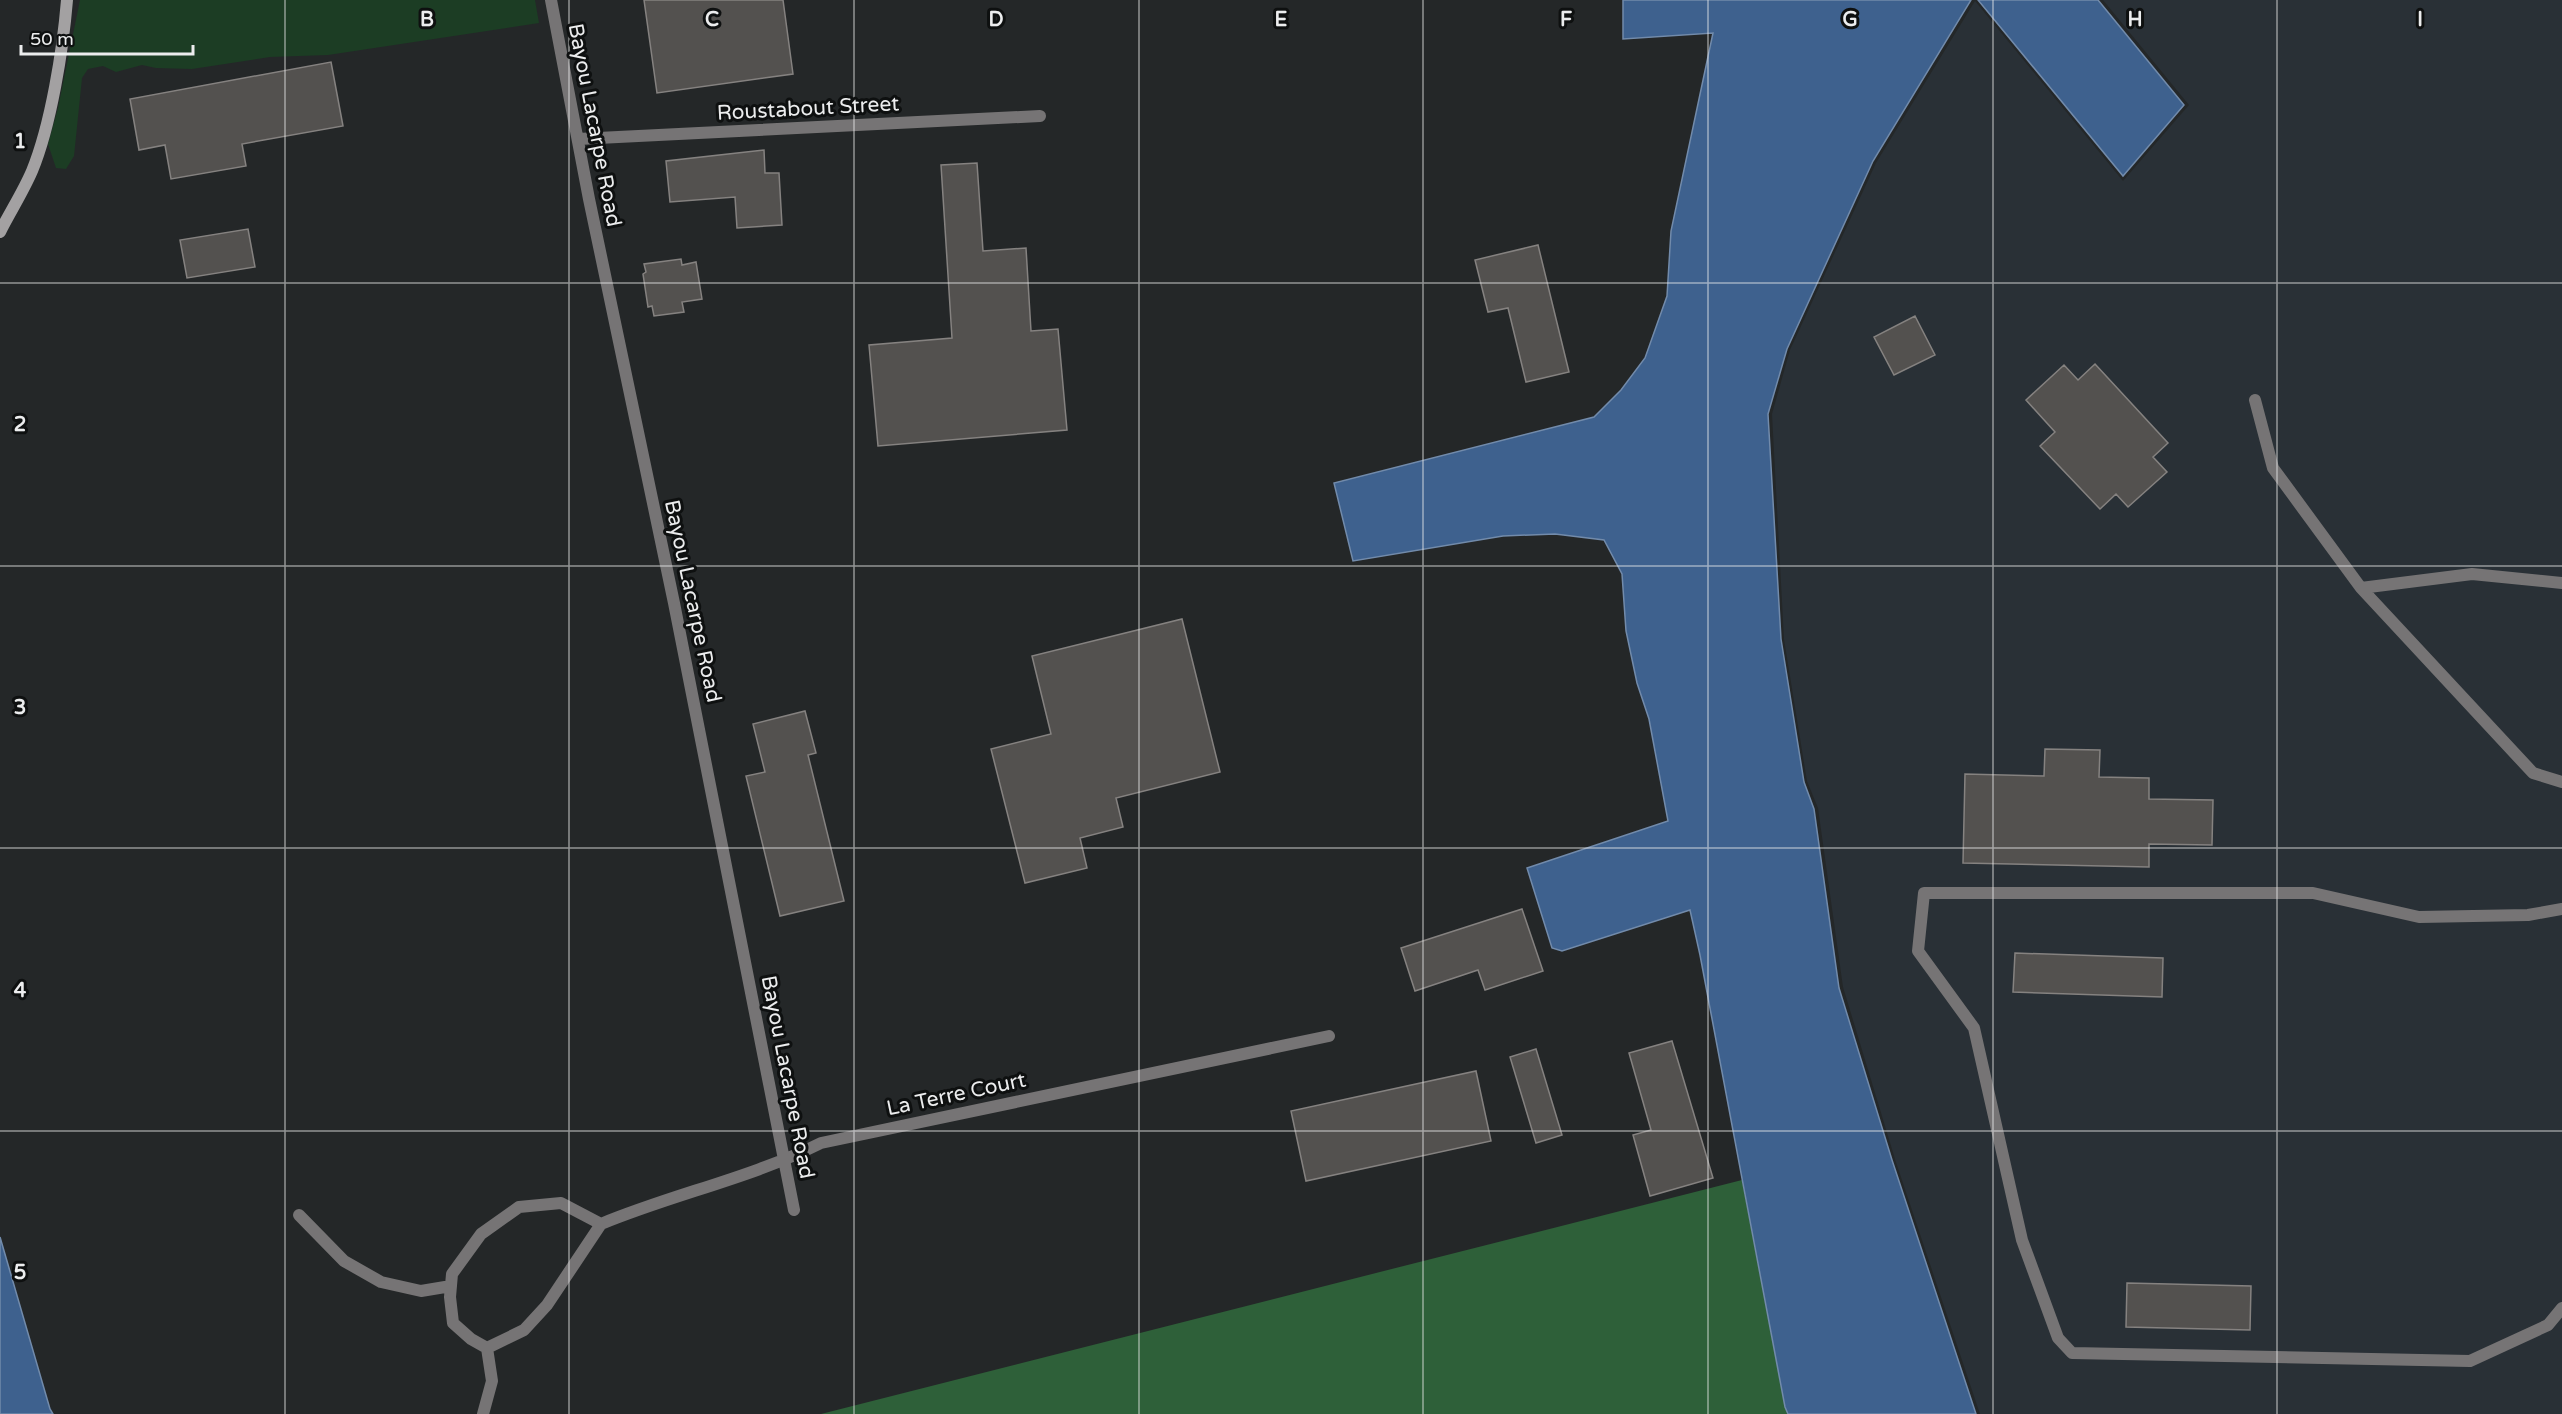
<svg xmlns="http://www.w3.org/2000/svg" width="2562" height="1414" viewBox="0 0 2562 1414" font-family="'Varela Round',sans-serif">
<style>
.built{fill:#293036}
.green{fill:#1c3d24}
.forest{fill:#2e6039}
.water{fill:#3e618e;stroke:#728bab;stroke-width:1.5}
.building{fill:#53514f;stroke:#858280;stroke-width:1.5}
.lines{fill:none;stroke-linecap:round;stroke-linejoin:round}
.service{stroke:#767475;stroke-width:12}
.minor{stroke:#767475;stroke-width:12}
.secondary{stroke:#a3a1a2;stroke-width:12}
.grid{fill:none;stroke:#ecedee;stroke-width:1.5;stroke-opacity:0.55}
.labels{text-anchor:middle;stroke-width:6;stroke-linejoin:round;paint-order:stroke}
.street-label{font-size:21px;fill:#ecedee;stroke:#0e1010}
.grid-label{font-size:20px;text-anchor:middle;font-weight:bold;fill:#ecedee;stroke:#0e1010;stroke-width:6;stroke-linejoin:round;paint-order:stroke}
</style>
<rect width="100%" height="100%" fill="#242728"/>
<path class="built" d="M2103 0H2562V1414H1980L1895 1159 1843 987 1818 808 1807 781 1784 639 1772 414 1790 350 1876 163 1975 1 2123 181 2189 105Z"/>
<path class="green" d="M80 0H535L539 23 328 55 270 57 192 69 156 68 142 65 116 72 103 66 88 69 82 78 74 156 66 169 56 168 48 144 58 108Z"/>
<path class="forest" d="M1742 1180 1785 1407 1788 1414H821Z"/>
<path class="water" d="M1623 0H1971L1873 161 1787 349 1768 414 1781 639 1804 782 1814 809 1839 988 1892 1160 1976 1414H1788L1785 1407 1700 955 1690 910 1562 951 1552 948 1527 868 1668 821 1649 719 1637 683 1626 631 1622 574 1604 540 1555 534 1503 536 1353 561 1334 483 1594 417 1621 390 1645 358 1667 296 1671 231 1713 33 1623 39Z
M1978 0H2098L2184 105 2123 176Z
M0 1237 50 1409 53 1414H0Z"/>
<path class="building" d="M644 0H783L793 74 657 93Z
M331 62 343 126 242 144 246 166 171 179 165 145 139 150 130 99Z
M764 150 765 173H779L782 225 737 228 735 197 670 202 666 161Z
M977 163 983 251 1026 248 1031 331 1058 329 1067 430 878 446 869 345 952 338 941 165Z
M248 229 255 267 187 278 180 240Z
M1538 245 1569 372 1526 382 1508 308 1488 312 1475 260Z
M681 259 682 265 696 262 702 299 682 302 684 312 654 316 652 306 648 307 643 274 646 272 644 264Z
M1915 316 1935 355 1894 375 1874 337Z
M2095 364 2168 443 2153 457 2167 472 2128 507 2116 494 2100 509 2040 446 2055 432 2026 400 2064 365 2078 380Z
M1182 619 1220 772 1116 798 1123 827 1080 838 1087 868 1025 883 991 749 1051 734 1032 656Z
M805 711 816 753 808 755 844 901 780 916 746 776 765 772 753 724Z
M2045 749 2100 750 2099 777 2149 778V799L2213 800 2212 845 2149 844V867L1963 863 1965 774 2044 776Z
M1522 909 1543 971 1485 990 1478 970 1415 991 1401 948Z
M2015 953 2163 958 2162 997 2013 992Z
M1672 1041 1713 1178 1650 1196 1633 1135 1651 1130 1629 1053Z
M1536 1049 1562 1135 1536 1143 1510 1057Z
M1476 1071 1491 1141 1306 1181 1291 1111Z
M2127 1283 2251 1286 2250 1330 2126 1327Z"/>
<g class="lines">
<path class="service" d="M2255 400 2273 468 2361 588 2533 773 2562 782
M2361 588 2472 574 2562 583"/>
<path class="minor" d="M551 0 589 199 674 603 794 1210
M578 139 1040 116
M2562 909 2528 915 2419 917 2313 893H1924L1918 951 1974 1028 2022 1240 2058 1338 2072 1353 2470 1361 2548 1325 2562 1308
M561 1203 601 1224 547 1305 524 1330 487 1348 471 1339 453 1323 450 1297 452 1274 481 1234 519 1207Z
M299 1215 344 1261 381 1282 421 1291 451 1286
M601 1224C673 1194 751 1178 821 1143L1329 1036
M483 1414 492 1381 487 1348"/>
<path class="secondary" d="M0 232C10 212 23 192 32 171 51 125 63 49 67 0"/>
</g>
<path class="grid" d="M285 0V1414M569 0V1414M854 0V1414M1139 0V1414M1423 0V1414M1708 0V1414M1993 0V1414M2277 0V1414M0 283H2562M0 566H2562M0 848H2562M0 1131H2562"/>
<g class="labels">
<g class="street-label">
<text transform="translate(808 108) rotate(-3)" y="7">Roustabout Street</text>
<text transform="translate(595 125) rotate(79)" y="7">Bayou Lacarpe Road</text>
<text transform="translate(693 601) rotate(78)" y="7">Bayou Lacarpe Road</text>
<text transform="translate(788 1077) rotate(79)" y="7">Bayou Lacarpe Road</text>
<text transform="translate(956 1094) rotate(-12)" y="7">La Terre Court</text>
</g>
</g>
<g class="grid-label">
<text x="427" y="26">B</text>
<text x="712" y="26">C</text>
<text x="996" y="26">D</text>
<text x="1281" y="26">E</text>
<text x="1566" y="26">F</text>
<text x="1850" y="26">G</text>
<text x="2135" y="26">H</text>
<text x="2420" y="26">I</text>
<text x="20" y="148">1</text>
<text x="20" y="431">2</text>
<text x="20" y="714">3</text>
<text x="20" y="997">4</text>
<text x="20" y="1279">5</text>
</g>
<path d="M21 45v9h172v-9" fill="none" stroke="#ecedee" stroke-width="3"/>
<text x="30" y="45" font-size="18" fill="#ecedee" stroke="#0e1010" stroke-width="4.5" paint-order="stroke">50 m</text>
</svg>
